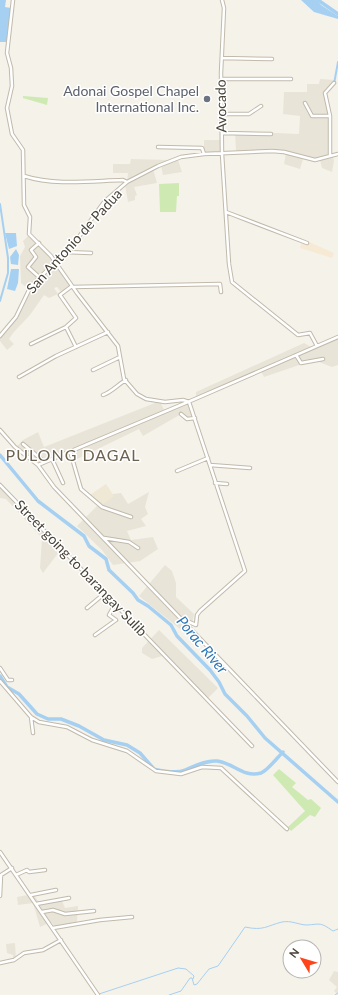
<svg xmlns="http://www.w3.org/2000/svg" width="338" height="995" viewBox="0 0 338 995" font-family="Lato,sans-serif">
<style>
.residential{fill:#e9e4d8}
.commercial{fill:#f7ead5}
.education{fill:#eee8d4}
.green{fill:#ceeab2}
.water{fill:#a6d0f2}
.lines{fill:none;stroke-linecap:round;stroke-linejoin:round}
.stream{stroke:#a6d0f2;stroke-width:1}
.canal{stroke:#a6d0f2;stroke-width:2}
.river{stroke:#a6d0f2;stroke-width:3.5}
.minor-casing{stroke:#c1baac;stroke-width:4.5}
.minor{stroke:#fff;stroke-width:2.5}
.worship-dot{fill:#6b7280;stroke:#fff;stroke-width:1.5}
.labels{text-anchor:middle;stroke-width:3;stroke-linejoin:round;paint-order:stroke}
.worship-label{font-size:14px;fill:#5b616d;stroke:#fff;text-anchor:end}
.street-label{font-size:14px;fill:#494338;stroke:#fff}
.water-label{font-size:15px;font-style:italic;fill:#2e78b8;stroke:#fff}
.quarter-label{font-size:16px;letter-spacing:1px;fill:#6c624f;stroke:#fff}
</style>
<rect width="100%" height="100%" fill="#f5f2ea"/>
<path class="residential" d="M320 79 334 80 325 90 324 94 330 116H312L306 103H302L304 104 307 112 312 117H329L330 155 315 159 284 151 236 152 235 131 299 134 300 116 283 114 284 92H307V84H319Z
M204 140H220L221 153H204Z
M286 153 303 159 300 169 284 164Z
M333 157 334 161 332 172 322 168 320 160Z
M131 159 169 160 127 182 128 173H113V164H130Z
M178 160 182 172 163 175 161 166Z
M153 169 157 183 134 187 137 195 135 196V200L128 202 125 185Z
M28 236 53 260 28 289 21 283 20 256 25 247 23 241Z
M55 263 70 285 61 292 57 287 54 288 58 294 49 298 44 295 30 315 13 333 9 339 14 344 7 350 0 341V338L19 312 32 286Z
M338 338V365L332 367 314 360 264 377 261 371 196 398V392L304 343 311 347Z
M160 401 164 410 129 426 187 401 192 415 186 418 183 413 143 436 139 429 73 461 70 451 124 427 38 464 17 446 23 440 38 432 44 447Z
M0 485 62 548 43 573 40 568 42 538 6 499 0 498Z
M149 492 145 507 148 514 141 519 146 526 127 531 131 540 153 537 158 549 140 561 113 565 102 550 77 526 97 506 100 500 107 495 121 493 128 504Z
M165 565 172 571 176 583V597L194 614 190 637 139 596Z
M159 630 218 688 206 700 174 665 162 656 152 659 142 653V648Z
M33 894 39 902 61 898 65 908 78 906 77 922 56 928 51 922 40 927 33 903 18 905 17 897Z
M15 943 16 959H13V955L7 953 6 944Z
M334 971 338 972V995L334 991 337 987 329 980Z"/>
<path class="commercial" d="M302 241H307L334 253 332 258 300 248Z"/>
<path class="education" d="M106 484 114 496 102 505 90 495Z"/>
<path class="green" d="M23 96 48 98 47 105 23 98Z
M179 183V196H177L176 212H160L159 184Z
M279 769 296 783 292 787 308 800 311 799 321 808 315 817 310 815 291 831 288 827 305 811 273 775Z"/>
<path class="water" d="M0 0H6L5 7 11 8 7 42H0Z
M301 0H317L321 5 338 16V19L314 12Z
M5 233H16L17 246 9 249Z
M16 249 19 255 18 265 11 264 10 257Z
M11 269H19L18 283 15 291 7 289Z"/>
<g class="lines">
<path class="stream" d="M96 995 178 968 186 969 194 976 193 979
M169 995 181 991 190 978H192L194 985 197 984 209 969 218 966 245 927C264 931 266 926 282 922 291 920 299 925 307 925 321 924 320 922 333 931L338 929
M335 995 338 993"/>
<path class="canal" d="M334 84 338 62
M0 204 8 258V273L0 301"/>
<path class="river" d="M318 0 338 14
M0 455 38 501 84 536 89 546 106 559 109 570 133 593 138 600 148 606 171 625 177 636 210 670 219 682 225 694 247 716 265 738 338 802
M0 676 7 687 19 694 37 714 48 719H61L79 726 104 740 127 745 140 753 154 769C163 771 176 774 185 770 195 766 206 760 217 761 234 763 243 778 261 773 267 771 277 758 283 752"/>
<defs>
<path id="minor" d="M13 0 7 53 11 68 12 86 7 108 12 134 23 150 24 205 30 217 29 234 51 256 77 293 118 346 124 379 137 394 146 399 165 402 183 400 189 402 245 571 200 611 197 615 196 625 180 618
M222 0 224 8 221 73 222 154 229 264 232 282 298 335 310 333 317 346
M222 58 272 59
M221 79H291
M305 103 312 116H330
M222 114H249L261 106
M222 133 271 134
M158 147 202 148 204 154
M330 156V116L325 93 334 83
M24 176C55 186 91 181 123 180L127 182
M226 212 307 243
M39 243 31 250 36 257 28 267 39 277
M65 252 91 253
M73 287 220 284 221 292
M66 327 76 318 60 295 72 286
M0 336 16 317 31 286 73 245 104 202 127 182 158 166 181 157 204 154 272 151 284 152 315 160 338 154
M31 344 66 327 76 347
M296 355 301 363 323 359
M93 370 120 357
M19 377 56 356 108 332
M103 395C113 391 117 385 126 380
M181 414 187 419 195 418
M0 430 15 447 38 465 54 487 338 782
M23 444 41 459 43 463
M70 451 81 489 102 507 131 517
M52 459 63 483
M38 465 195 399 338 337
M210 465 250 468
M177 471 208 458
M215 483 227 484
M0 485 252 746
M104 538 129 542 138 548
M87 608 105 593
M95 635 116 620 109 615 115 604
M0 668 8 680H12
M0 681 31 717 39 722 67 727 92 740 127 751 156 771 181 774 202 767 221 768 287 829
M31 717 33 733
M0 852 98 995
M16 875 27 870 29 872 45 870
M31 895 56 890
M0 896 1 875 12 868
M36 904 69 898
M42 912 53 910 65 914 94 911
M53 928 100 920 132 917
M0 963 14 960 24 953 43 950 61 940"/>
</defs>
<use href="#minor" class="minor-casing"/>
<use href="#minor" class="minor"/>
</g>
<circle class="worship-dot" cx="207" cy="99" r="4"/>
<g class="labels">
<g class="worship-label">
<text x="199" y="96">Adonai Gospel Chapel<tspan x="199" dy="16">International Inc.</tspan></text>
</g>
<g class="street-label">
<text transform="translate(221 106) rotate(-91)" y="5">Avocado</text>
<text transform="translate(74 241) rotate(-48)" y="5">San Antonio de Padua</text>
<text transform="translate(81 568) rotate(46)" y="5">Street going to barangay Sulib</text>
</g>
<g class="water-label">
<text transform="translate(202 645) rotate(50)" y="5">Porac River</text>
</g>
<g class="quarter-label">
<text x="73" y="461">PULONG DAGAL</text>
</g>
</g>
<g transform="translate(302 959) rotate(308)"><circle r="19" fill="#ffffff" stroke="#b6b4af"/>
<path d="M0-3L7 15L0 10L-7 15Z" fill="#fd4519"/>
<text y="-6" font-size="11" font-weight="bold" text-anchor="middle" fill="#494338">N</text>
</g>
</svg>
